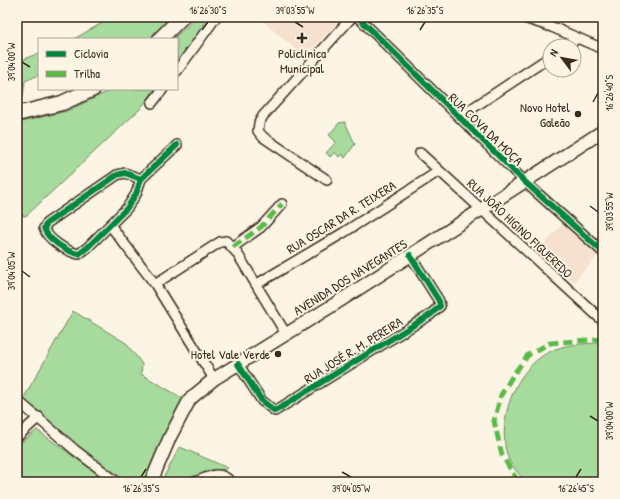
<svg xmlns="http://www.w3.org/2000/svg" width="620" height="499" viewBox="0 0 620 499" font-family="'Patrick Hand',sans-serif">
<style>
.built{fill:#f5e1ce}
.green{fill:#a7db9d;stroke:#71825e}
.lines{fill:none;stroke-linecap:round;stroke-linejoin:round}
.minor-casing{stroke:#3b2a1e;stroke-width:12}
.secondary-casing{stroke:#3b2a1e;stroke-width:15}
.primary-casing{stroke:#3b2a1e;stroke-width:17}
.minor{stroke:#fcf5e5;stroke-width:9}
.secondary{stroke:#fcf5e5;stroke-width:12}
.primary{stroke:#fcf5e5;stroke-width:14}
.quiet{stroke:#58b947;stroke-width:5;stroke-dasharray:10 5;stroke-linecap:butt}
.cycleway-casing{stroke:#fcf5e5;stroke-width:8}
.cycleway{stroke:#00873e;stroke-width:6}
.ticks{fill:none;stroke:#3b2a1e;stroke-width:1.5}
.poi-dot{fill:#3b2a1e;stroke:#fcf5e5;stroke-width:1.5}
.labels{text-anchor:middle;stroke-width:4;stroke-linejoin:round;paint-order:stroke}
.poi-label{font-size:13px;fill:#3b2a1e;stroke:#fcf5e5;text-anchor:end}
.street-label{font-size:13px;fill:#3b2a1e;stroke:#fcf5e5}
.neatline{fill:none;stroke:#3b2a1e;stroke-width:1.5}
.ticks-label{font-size:10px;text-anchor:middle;fill:#3b2a1e}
</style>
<rect width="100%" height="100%" fill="#fcf5e5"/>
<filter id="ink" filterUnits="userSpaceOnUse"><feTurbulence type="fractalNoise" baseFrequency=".025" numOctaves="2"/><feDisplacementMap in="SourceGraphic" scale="8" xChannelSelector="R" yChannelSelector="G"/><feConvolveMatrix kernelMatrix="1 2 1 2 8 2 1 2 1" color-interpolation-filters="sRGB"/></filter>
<g filter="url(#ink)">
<path class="built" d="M258 17H342V18L304 57Z
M564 222 599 254 574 282 539 250Z"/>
<path class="green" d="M105 17H174L153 39H74L102 23Z
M197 17H211L177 61V39H173Z
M39 53V75L25 81 23 97 17 99V62Z
M113 89H155L140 109 26 216 17 215V123L67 111Z
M345 122 355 144 345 158 342 154 339 157 335 152 330 157 326 153 336 142 329 135 339 123Z
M73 311 126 343 142 364 141 374 184 399 144 482H125L74 445 23 399Z
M597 343H603V482H526C519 474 510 465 507 455 497 419 515 369 549 352 564 344 581 344 597 343Z
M37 430 109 482H17V446Z
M180 447 228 468 188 482H161Z"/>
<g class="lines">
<defs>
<path id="minor" d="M358 17 525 182 603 252
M521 17 552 27 603 49
M566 46 578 38
M177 71 216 17
M152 103 163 89
M459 117 550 57
M420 153 603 321
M141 179 125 173 117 175 47 223 44 228C47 239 67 252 79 254L88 247 127 208 136 194 141 179 177 145
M327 180 263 137 258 131 259 123 263 116 352 17
M110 225 155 284 214 379
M233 247 261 227 282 204
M155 284 220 242 226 241 237 253 286 334
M257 284 343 233 439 171
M238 364 262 401 275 411 430 315 440 306 439 301 410 255
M17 400 75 450 117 482
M17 437 39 417
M195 482C209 477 219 469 231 482"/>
<path id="secondary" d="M151 482 170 437 190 399 214 379 338 302 603 131"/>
<path id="primary" d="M160 39 182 17
M17 114 62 103 93 89"/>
</defs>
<use href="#minor" class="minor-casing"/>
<use href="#secondary" class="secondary-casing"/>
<use href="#primary" class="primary-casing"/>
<use href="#minor" class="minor"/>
<use href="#secondary" class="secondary"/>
<use href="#primary" class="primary"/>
<path class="quiet" d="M233 247 261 227 282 204
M518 482 502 455 494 421 501 395 513 375 528 355 550 343 603 339"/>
<defs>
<path id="cycleway" d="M358 17 525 182 603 252
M141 179 125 173 117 175 47 223 44 228C47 239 67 252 79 254L88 247 127 208 136 194 141 179 177 145
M238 364 262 401 275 411 430 315 440 306 439 301 410 255"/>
</defs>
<use href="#cycleway" class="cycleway-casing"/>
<use href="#cycleway" class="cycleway"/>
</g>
</g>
<path class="ticks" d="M295 22 303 27M202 30 208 22M420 30 425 22M22 62 30 67M593 102 598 93M590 206 598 212M22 271 30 277M590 416 598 421M342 472 351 477M141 477 146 469M576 477 581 469"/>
<g class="poi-dot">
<path d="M300 32h4v4h4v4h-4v4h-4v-4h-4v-4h4z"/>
<circle cx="578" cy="114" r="4"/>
<circle cx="278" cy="354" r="4"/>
</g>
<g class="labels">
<g class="poi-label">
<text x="302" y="58" text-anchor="middle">Policlínica<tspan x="302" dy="15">Municipal</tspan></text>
<text x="570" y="112">Novo Hotel<tspan x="570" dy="15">Galeão</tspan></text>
<text x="270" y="359">Hotel Vale Verde</text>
</g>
<g class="street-label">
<text transform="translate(486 129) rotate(44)" y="5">RUA COVA DA MOÇA</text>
<text transform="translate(341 217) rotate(-32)" y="5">RUA OSCAR DA R. TEIXERA</text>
<text transform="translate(520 228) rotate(43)" y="5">RUA JOÃO HIGINO FIGUEREDO</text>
<text transform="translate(350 277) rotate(-32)" y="5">AVENIDA DOS NAVEGANTES</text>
<text transform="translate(353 350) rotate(-32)" y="5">RUA JOSÉ R. M. PEREIRA</text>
</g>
</g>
<rect width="620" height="499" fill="none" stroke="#fcf5e5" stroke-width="44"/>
<rect x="38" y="38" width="140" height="52" fill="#fcf5e5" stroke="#afa495"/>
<rect x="46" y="51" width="20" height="6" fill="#00873e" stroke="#afa495"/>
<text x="74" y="58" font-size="12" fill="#3b2a1e">Ciclovia</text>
<rect x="46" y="71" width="20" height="6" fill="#58b947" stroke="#afa495"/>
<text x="74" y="78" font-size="12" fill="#3b2a1e">Trilha</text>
<g transform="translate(562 58) rotate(302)"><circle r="19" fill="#fcf5e5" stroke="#afa495"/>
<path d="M0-3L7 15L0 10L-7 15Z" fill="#3b2a1e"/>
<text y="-6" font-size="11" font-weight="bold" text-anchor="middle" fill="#3b2a1e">N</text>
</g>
<rect x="22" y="22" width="576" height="455" class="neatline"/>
<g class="ticks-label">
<text x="208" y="14">16°26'30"S</text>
<text x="295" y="14">39°03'55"W</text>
<text x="425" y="14">16°26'35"S</text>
<text transform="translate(11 62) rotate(-90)" y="4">39°04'00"W</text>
<text transform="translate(609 93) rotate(-90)" y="4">16°26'40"S</text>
<text transform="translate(609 212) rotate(-90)" y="4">39°03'55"W</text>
<text transform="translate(11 271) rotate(-90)" y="4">39°04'05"W</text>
<text transform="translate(609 421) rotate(-90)" y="4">39°04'00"W</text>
<text x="141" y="492">16°26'35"S</text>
<text x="351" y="492">39°04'05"W</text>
<text x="576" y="492">16°26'45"S</text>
</g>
</svg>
